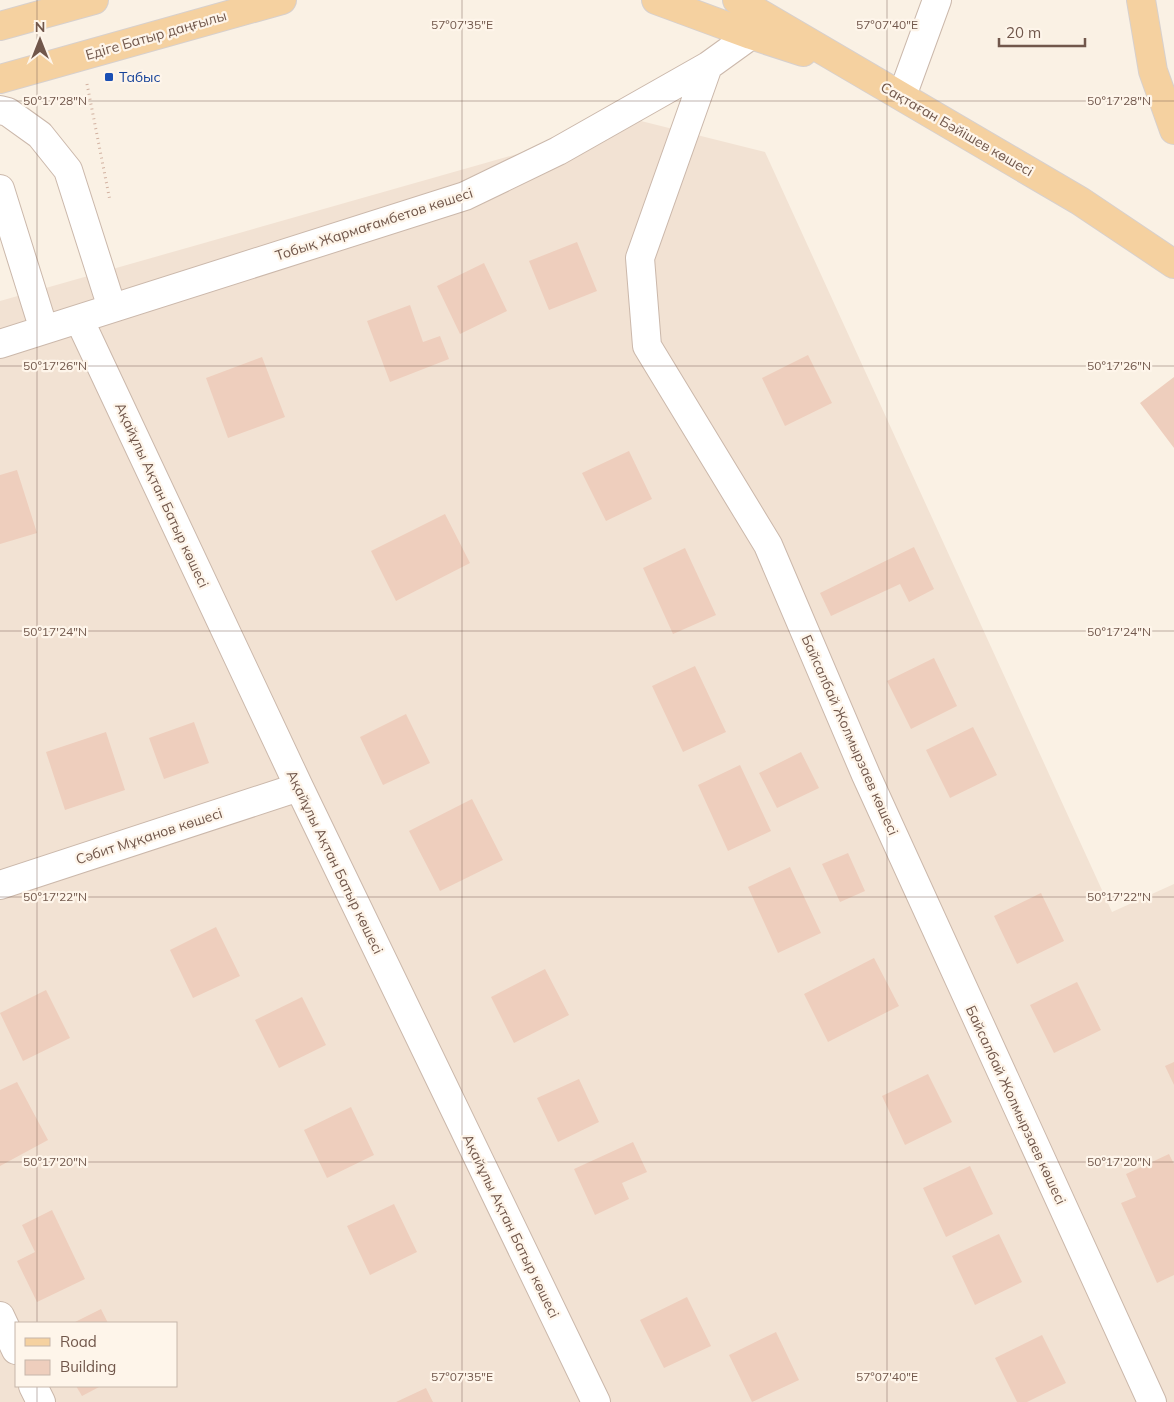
<svg xmlns="http://www.w3.org/2000/svg" width="1174" height="1402" viewBox="0 0 1174 1402" font-family="Mulish,sans-serif">
<style>
.residential{fill:#f2e2d3;fill-rule:evenodd}
.building{fill:#eecebd}
.lines{fill:none;stroke-linecap:round;stroke-linejoin:round}
.minor-casing{stroke:#cbb8ab;stroke-width:30}
.major-casing{stroke:#d7d0cd;stroke-width:30}
.path{stroke:#d2b2a1;stroke-width:3;stroke-dasharray:1 4;stroke-linecap:butt}
.minor{stroke:#fff;stroke-width:28}
.major{stroke:#f5d1a0;stroke-width:28}
.ticks{fill:none;stroke:#71574b;stroke-width:1;stroke-opacity:0.45}
.transit-dot{fill:#1a4fb4;stroke:#fef5ea;stroke-width:2}
.labels{text-anchor:middle;stroke-width:4.5;stroke-linejoin:round;paint-order:stroke}
.street-label{font-size:14px;fill:#71574b;stroke:#fef5ea}
.transit-label{font-size:14px;fill:#164399;stroke:#fef5ea;text-anchor:start}
.ticks-label{font-size:12px;text-anchor:middle;fill:#71574b;stroke:#fef5ea;stroke-width:4.5;stroke-linejoin:round;paint-order:stroke}
</style>
<rect width="100%" height="100%" fill="#faf1e4"/>
<path class="residential" d="M637 120 765 152 1112 912 1174 884V1402H0V301ZM16 1323H176V1386H16Z"/>
<path class="building" d="M577 242 597 291 549 310 529 261Z
M484 263 507 311 460 334 437 286Z
M410 305 423 342 440 336 449 359 390 382 367 321Z
M808 355 832 403 785 426 762 378Z
M262 357 285 417 228 438 206 378Z
M1174 377V448L1140 403Z
M629 451 652 499 606 521 582 473Z
M17 470 37 533 0 544V475Z
M445 514 470 563 396 601 371 551Z
M914 547 934 589 909 602 900 584 831 616 820 593Z
M685 548 716 615 673 634 643 568Z
M934 658 957 706 911 729 887 681Z
M695 666 726 732 683 752 652 686Z
M406 714 430 763 383 785 360 737Z
M194 722 209 763 164 779 149 738Z
M973 727 997 775 950 798 926 750Z
M106 732 125 790 65 810 46 752Z
M801 752 819 788 777 808 759 773Z
M740 765 771 831 728 851 698 785Z
M472 799 503 860 440 891 409 831Z
M848 853 865 891 840 902 822 864Z
M790 867 821 933 778 953 748 887Z
M1041 893 1064 941 1017 964 994 916Z
M216 927 240 976 193 998 170 950Z
M874 958 899 1006 828 1042 804 994Z
M545 969 569 1015 514 1043 491 997Z
M1077 982 1101 1030 1054 1053 1030 1005Z
M46 990 70 1038 23 1061 0 1013Z
M302 997 326 1045 279 1068 255 1020Z
M1174 1062V1085L1165 1066Z
M928 1074 952 1122 905 1145 882 1096Z
M579 1079 599 1122 558 1142 537 1098Z
M17 1082 48 1140 0 1166V1090Z
M351 1107 374 1155 327 1178 304 1130Z
M633 1142 647 1172 622 1183 629 1199 595 1215 574 1169Z
M1169 1154 1174 1164V1275L1157 1283 1121 1203 1136 1197 1126 1174Z
M970 1166 993 1214 946 1237 923 1188Z
M394 1204 417 1252 370 1275 347 1226Z
M52 1210 85 1279 37 1302 17 1261 35 1252 22 1225Z
M999 1234 1022 1282 975 1305 952 1256Z
M687 1297 711 1346 664 1368 640 1320Z
M101 1309 108 1323H73Z
M776 1332 799 1380 752 1402 729 1355Z
M1042 1335 1066 1383 1027 1402H1017L995 1358Z
M76 1386H101L82 1396Z
M426 1388 433 1402H396Z"/>
<g class="lines">
<defs>
<path id="minor" d="M708 66 640 258 647 346 768 545 866 775 1152 1402
M902 96 937 0
M0 110 8 112 40 135 68 170 112 308
M0 189 44 330
M79 319 299 787 596 1402
M0 344 465 196 558 151 708 66 751 35
M0 885 299 787
M0 1316 16 1350
M33 1386 41 1402"/>
<path id="major" d="M656 0 751 35 803 52
M737 0 1080 201 1174 264
M1141 0 1153 71 1174 130
M0 26 94 0
M0 79 282 0"/>
</defs>
<use href="#minor" class="minor-casing"/>
<use href="#major" class="major-casing"/>
<path class="path" d="M87 84 110 201"/>
<use href="#minor" class="minor"/>
<use href="#major" class="major"/>
</g>
<path class="ticks" d="M37 0V1323M462 0V1402M887 0V1402M0 101H1174M0 366H1174M0 631H1174M0 897H1174M0 1162H1174M37 1386V1402"/>
<rect class="transit-dot" x="104" y="72" width="10" height="10" rx="2.5"/>
<g class="labels">
<g class="street-label">
<text transform="translate(156 35) rotate(-16)" y="5">Едіге Батыр даңғылы</text>
<text transform="translate(957 129) rotate(30)" y="5">Сақтаған Бәйішев көшесі</text>
<text transform="translate(374 224) rotate(-18)" y="5">Тобық Жармағамбетов көшесі</text>
<text transform="translate(162 495) rotate(65)" y="5">Ақайұлы Ақтан Батыр көшесі</text>
<text transform="translate(850 735) rotate(66)" y="5">Байсалбай Жолмырзаев көшесі</text>
<text transform="translate(149 836) rotate(-18)" y="5">Сәбит Мұқанов көшесі</text>
<text transform="translate(335 862) rotate(64)" y="5">Ақайұлы Ақтан Батыр көшесі</text>
<text transform="translate(1016 1105) rotate(65)" y="5">Байсалбай Жолмырзаев көшесі</text>
<text transform="translate(511 1226) rotate(64)" y="5">Ақайұлы Ақтан Батыр көшесі</text>
</g>
<g class="transit-label">
<text x="119" y="82">Табыс</text>
</g>
</g>
<g class="ticks-label">
<text x="462" y="29">57°07'35"E</text>
<text x="887" y="29">57°07'40"E</text>
<text x="55" y="105">50°17'28"N</text>
<text x="1119" y="105">50°17'28"N</text>
<text x="55" y="370">50°17'26"N</text>
<text x="1119" y="370">50°17'26"N</text>
<text x="55" y="636">50°17'24"N</text>
<text x="1119" y="636">50°17'24"N</text>
<text x="55" y="901">50°17'22"N</text>
<text x="1119" y="901">50°17'22"N</text>
<text x="55" y="1166">50°17'20"N</text>
<text x="1119" y="1166">50°17'20"N</text>
<text x="462" y="1381">57°07'35"E</text>
<text x="887" y="1381">57°07'40"E</text>
</g>
<rect x="15" y="1322" width="162" height="65" fill="#fef5ea" stroke="#c6b6aa"/>
<rect x="25" y="1338" width="25" height="8" fill="#f5d1a0" stroke="#c6b6aa"/>
<text x="60" y="1347" font-size="15" fill="#71574b">Road</text>
<rect x="25" y="1360" width="25" height="15" fill="#eecebd" stroke="#c6b6aa"/>
<text x="60" y="1372" font-size="15" fill="#71574b">Building</text>
<g transform="translate(40 40)" stroke="#fef5ea" stroke-width="4" paint-order="stroke">
<path d="M0-4L9 19L0 12L-9 19Z" fill="#71574b"/>
<text y="-8" font-size="14" font-weight="bold" text-anchor="middle" fill="#71574b">N</text>
</g>
<path d="M999 38v8h86v-8" fill="none" stroke="#71574b" stroke-width="2.5"/>
<text x="1006" y="38" font-size="15" fill="#71574b" stroke="#fef5ea" stroke-width="4" paint-order="stroke">20 m</text>
</svg>
